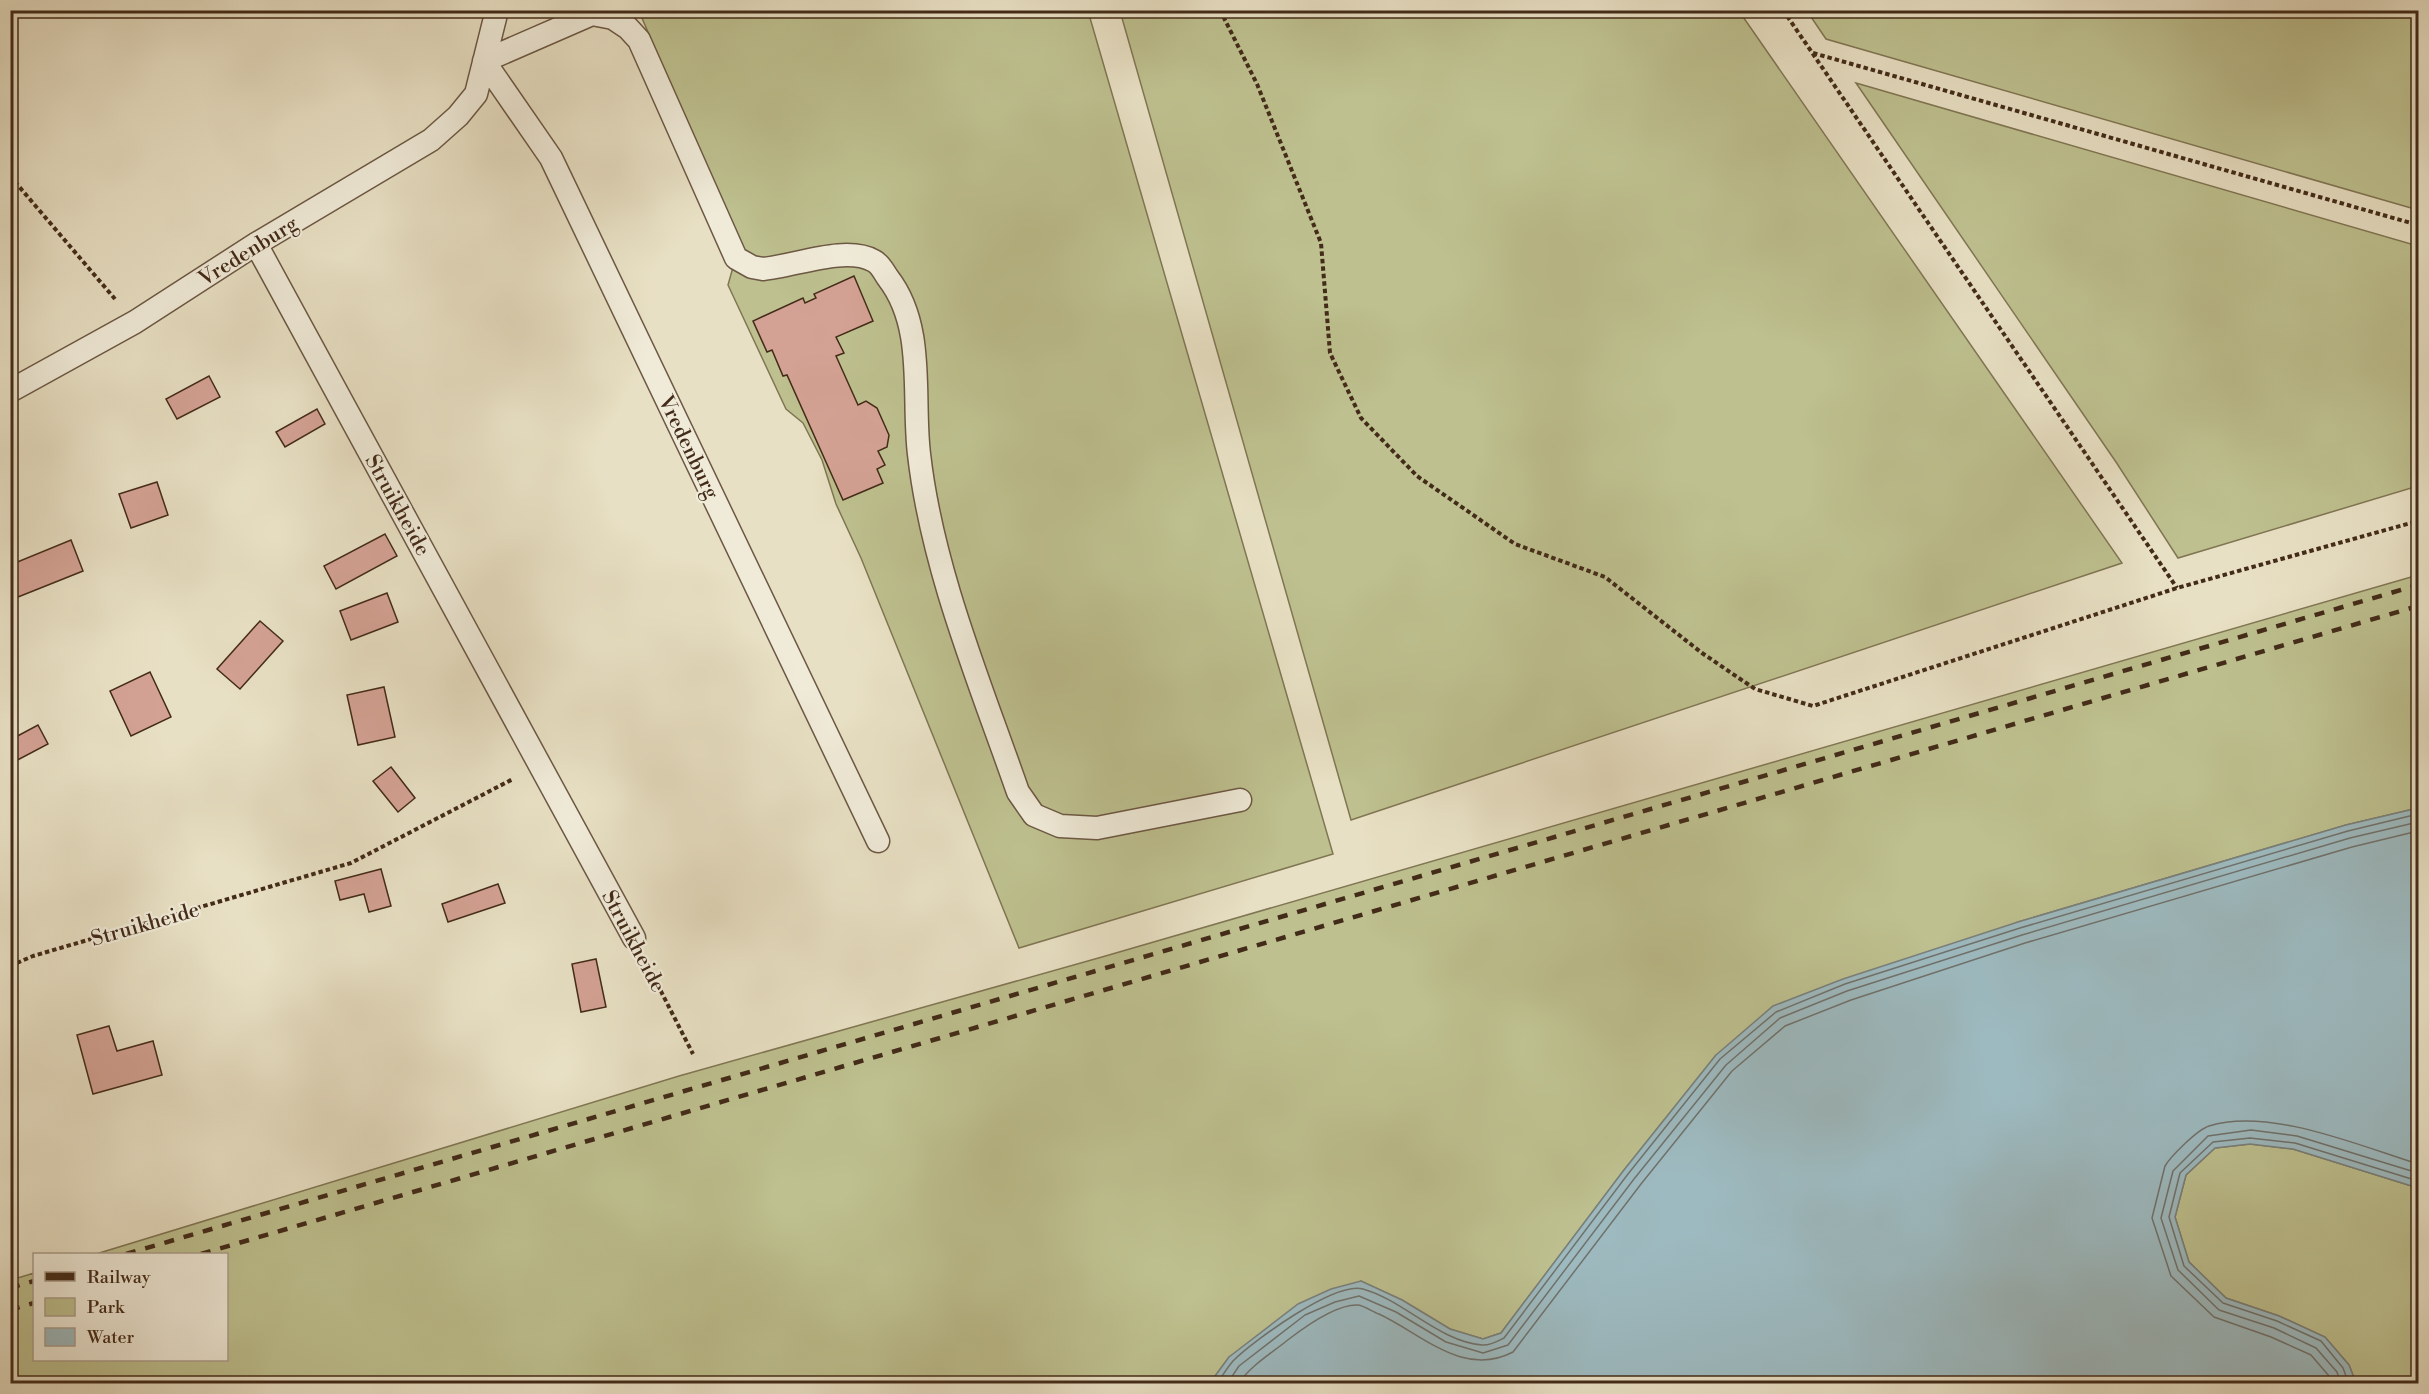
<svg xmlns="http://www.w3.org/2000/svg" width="2429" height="1394" viewBox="0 0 2429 1394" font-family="'Libre Bodoni',serif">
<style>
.green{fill:#bec08f;stroke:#807654;stroke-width:1.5}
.water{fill:#9dbac0;stroke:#79817d;stroke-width:1.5}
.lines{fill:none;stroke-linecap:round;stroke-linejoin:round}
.shore{stroke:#70726c;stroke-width:1.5}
.building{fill:#d4a294;stroke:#432b19;stroke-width:1.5}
.service-casing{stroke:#6c5844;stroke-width:25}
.path{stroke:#432b19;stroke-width:4;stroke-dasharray:4.5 3;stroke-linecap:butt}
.service{stroke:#f0ebd9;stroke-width:22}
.rail{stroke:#432b19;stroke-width:4.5;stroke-dasharray:10 10;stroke-linecap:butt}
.labels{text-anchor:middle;stroke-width:4.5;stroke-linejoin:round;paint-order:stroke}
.street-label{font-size:21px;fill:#432b19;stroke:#f0ebd9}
</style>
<rect width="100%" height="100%" fill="#e8e0c4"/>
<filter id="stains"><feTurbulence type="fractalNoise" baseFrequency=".00333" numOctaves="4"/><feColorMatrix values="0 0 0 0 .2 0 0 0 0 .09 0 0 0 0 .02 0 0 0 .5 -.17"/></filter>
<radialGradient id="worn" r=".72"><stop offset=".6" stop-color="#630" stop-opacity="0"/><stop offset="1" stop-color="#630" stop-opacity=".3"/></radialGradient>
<path class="green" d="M639 11H1088L1333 854 1019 948 861 558 836 504 822 460 803 423 786 409 728 285 739 246Z
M1120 11H1739L2122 563 1351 820Z
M1807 11H2418V210L1826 39Z
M1856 83 2418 246V486L2178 558 2116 462Z
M2418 575V808L2346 825 2018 922 1716 1055 1624 1170 1501 1333 1483 1339 1450 1329 1402 1300 1361 1281 1229 1357 1210 1383 11 1384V1280L34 1273V1360H226V1254H96L679 1076 1102 957Z
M2250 1144 2293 1149 2418 1188V1383H2356L2349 1365 2325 1337 2279 1316 2226 1298 2189 1262 2175 1217 2186 1175 2215 1148Z"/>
<path class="water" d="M2418 808V1188L2293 1149 2250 1144 2215 1148 2186 1175 2175 1217 2189 1262 2226 1298 2279 1316 2325 1337 2349 1365 2356 1383H1210L1229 1357 1298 1304 1331 1289 1361 1281 1402 1300 1450 1329 1483 1339 1501 1333 1624 1170 1716 1055 1773 1006 1843 979 2018 922 2346 825Z"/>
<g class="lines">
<path class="shore" d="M1217 1384C1222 1376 1227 1368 1233 1361 1253 1341 1335 1281 1363 1289 1403 1300 1440 1342 1482 1345 1489 1346 1498 1341 1504 1338L1628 1174 1720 1059 1776 1012 1845 984 2020 928 2348 831 2418 814
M1227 1384 1239 1366 1305 1315 1335 1302 1359 1296 1396 1312 1446 1342 1483 1353 1508 1345 1634 1179 1726 1065 1780 1018 1847 991 2022 935 2350 838 2418 822
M1238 1384C1251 1365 1272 1353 1289 1339 1306 1326 1337 1304 1358 1305 1365 1306 1373 1312 1379 1314 1422 1334 1463 1378 1513 1352L1641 1184 1732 1071 1785 1026 1851 1000 2025 943 2352 847 2418 831
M2332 1384 2329 1376 2311 1355 2271 1337 2214 1317 2171 1276 2152 1218 2165 1166C2171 1156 2197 1130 2209 1126 2269 1107 2360 1146 2418 1164
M2341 1384 2337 1372 2316 1348 2274 1328 2219 1310 2178 1270 2161 1218 2173 1171 2208 1136 2251 1130 2297 1136 2418 1173
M2349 1384 2343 1368 2321 1341 2277 1321 2223 1303 2184 1266 2169 1217 2180 1173 2213 1142 2250 1138 2295 1143 2418 1181"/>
</g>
<path class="building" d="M854 276 873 321 836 337 844 353 836 356 858 405 866 401 877 408 889 435 887 447 878 451 885 465 877 469 883 483 843 500 787 375 783 376 772 350 767 352 753 321 803 298 805 303 816 298 814 294Z
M209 376 220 397 177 419 166 399Z
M317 409 325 424 285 447 276 432Z
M157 482 168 515 131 528 119 494Z
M385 534 397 556 336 589 324 566Z
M71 540 83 571 13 599 10 593V565Z
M387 593 398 622 351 640 340 611Z
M260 621 283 641 240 689 217 669Z
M150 672 171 717 131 736 110 691Z
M384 687 395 737 358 745 347 695Z
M38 725 48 744 10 764V740Z
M391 767 415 798 398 812 373 781Z
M381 869 391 906 369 912 364 894 340 900 335 881Z
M498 884 505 903 448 922 442 904Z
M596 959 606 1007 581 1012 572 964Z
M109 1026 117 1051 153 1041 162 1075 93 1094 77 1035Z"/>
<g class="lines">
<defs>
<path id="service" d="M484 61 592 14 613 18 628 28 639 40 736 258 752 267 763 269C795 266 846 245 874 261 880 264 884 272 888 278 926 327 912 396 919 454 932 569 980 683 1018 792L1034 815 1060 826 1097 828 1240 800
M484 61 551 158 878 841
M256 244 634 938
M10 391 135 322 256 244 431 140 458 116 476 94 497 10"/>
</defs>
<use href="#service" class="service-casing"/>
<path class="path" d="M1220 10 1257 84 1321 243 1330 353 1361 418 1417 476 1515 544 1605 577 1702 653 1755 689 1813 706 2177 588 2418 521
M1783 10 2177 588
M1813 53 2418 225
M10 176 115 299
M647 964 693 1054
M10 966 33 956 351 863 513 779"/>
<use href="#service" class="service"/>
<path class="rail" d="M126 1254 2418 585
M201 1254 2418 606
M10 1288 34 1281
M10 1310 34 1303"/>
</g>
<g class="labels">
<g class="street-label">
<text transform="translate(248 251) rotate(-32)" y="7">Vredenburg</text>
<text transform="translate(689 447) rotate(64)" y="7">Vredenburg</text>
<text transform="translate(398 505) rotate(61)" y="7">Struikheide</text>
<text transform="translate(145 924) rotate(-16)" y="7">Struikheide</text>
<text transform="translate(634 941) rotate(62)" y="7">Struikheide</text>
</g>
</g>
<rect width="2429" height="1394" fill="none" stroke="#e8e0c4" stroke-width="36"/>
<rect x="12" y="12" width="2405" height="1370" fill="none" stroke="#432b19" stroke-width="3"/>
<rect x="18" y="18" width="2393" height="1358" fill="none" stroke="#432b19" stroke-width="1.5"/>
<rect x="33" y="1253" width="195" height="108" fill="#f0ebd9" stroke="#ab9e8c" stroke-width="1.5"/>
<rect x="45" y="1272" width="30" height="9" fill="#432b19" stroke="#ab9e8c" stroke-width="1.5"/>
<text x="87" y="1283" font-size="18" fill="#432b19">Railway</text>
<rect x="45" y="1298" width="30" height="18" fill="#bec08f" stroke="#ab9e8c" stroke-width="1.5"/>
<text x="87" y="1313" font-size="18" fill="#432b19">Park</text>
<rect x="45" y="1328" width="30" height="18" fill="#9dbac0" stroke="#ab9e8c" stroke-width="1.5"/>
<text x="87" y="1343" font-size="18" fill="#432b19">Water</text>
<rect width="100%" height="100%" filter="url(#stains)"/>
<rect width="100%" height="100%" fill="url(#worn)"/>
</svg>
